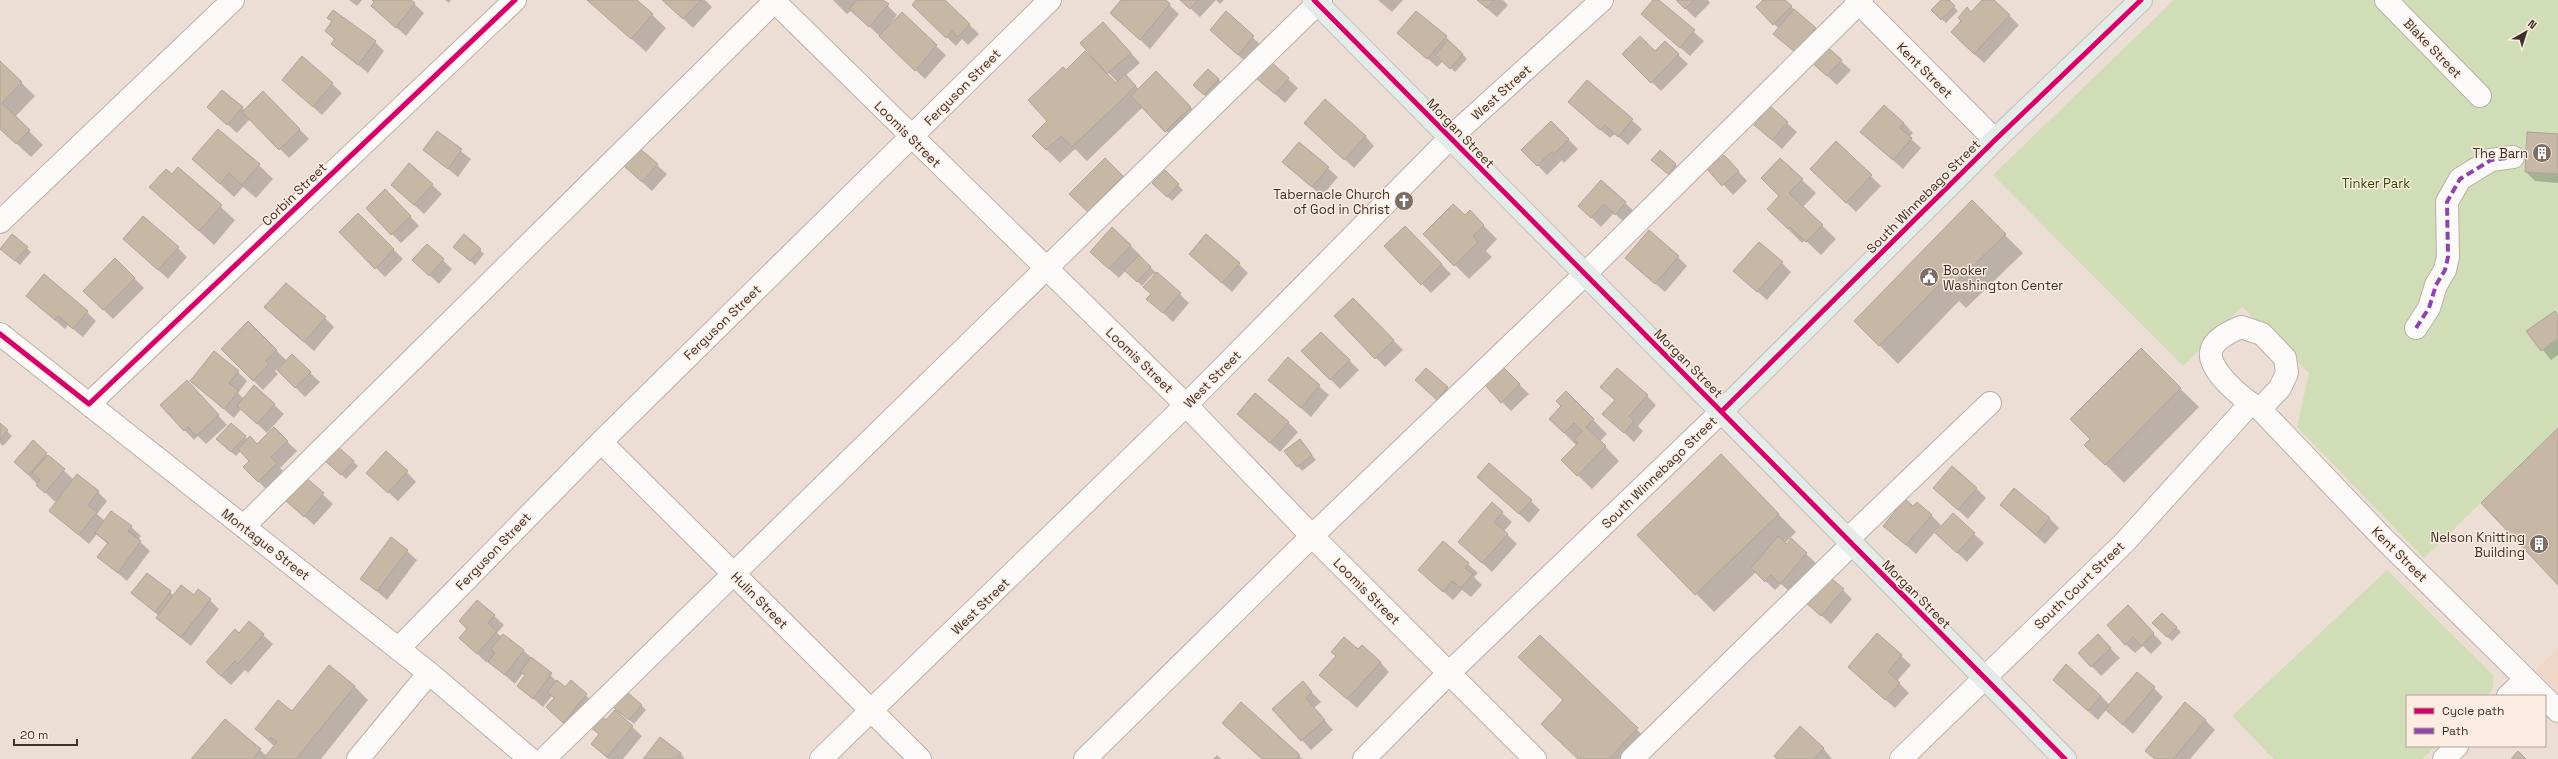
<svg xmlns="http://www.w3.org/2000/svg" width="2558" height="759" viewBox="0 0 2558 759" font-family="'Space Grotesk',sans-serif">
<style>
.built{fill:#efd6c5}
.green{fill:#d0ddb7}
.shadow{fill:#0003}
.building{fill:#c7b7a5;stroke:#aea49b}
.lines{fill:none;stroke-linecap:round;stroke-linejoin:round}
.minor-casing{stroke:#bab0a8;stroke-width:24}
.major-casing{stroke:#c6beba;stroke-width:24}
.minor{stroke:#fcfaf9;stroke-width:22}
.major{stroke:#e3ece9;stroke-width:22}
.quiet{stroke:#8e44ad;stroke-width:4;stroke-dasharray:8 4;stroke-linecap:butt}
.cycleway-casing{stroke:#fcece1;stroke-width:8}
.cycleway{stroke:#d6006c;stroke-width:5}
.labels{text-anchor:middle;stroke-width:3;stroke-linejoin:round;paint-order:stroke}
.street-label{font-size:13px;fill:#3c312a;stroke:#fcece1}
.poi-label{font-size:13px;fill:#3c312a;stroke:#fcece1;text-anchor:end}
.park-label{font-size:13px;fill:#2e4f01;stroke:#fcece1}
</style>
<rect width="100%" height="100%" fill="#ecded4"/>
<path class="built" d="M2558 648V692L2536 670Z"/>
<path class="green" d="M2174 0H2558V428L2424 558 2297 427 2309 373 2242 307 2183 366 1993 175Z
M2387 570 2493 675C2494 684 2494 690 2487 696H2407V746H2435L2422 759H2274L2232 716Z"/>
<path class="shadow" d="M349 0H362L357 6Z
M372 0H410L424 13 406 36 372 6 375 3Z
M445 0H451L449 3Z
M588 0H636L666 28 646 52Z
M663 0H705L712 7 693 28Z
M833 0H882L897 15 883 34 936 46 946 55 925 79 852 10 847 14Z
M917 0H944L979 34 968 45 962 39 956 46 913 5Z
M1122 0H1164L1179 14 1150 49 1111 13Z
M1181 0H1224L1220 4 1216 0 1200 17Z
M1378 0H1403L1392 12Z
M1477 0H1503L1508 5 1497 17Z
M1654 0H1657L1704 41 1690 56 1642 14Z
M1677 0H1708L1710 3 1695 18Z
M1764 0H1784L1825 38 1805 61 1775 34 1779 29 1757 7Z
M1942 0H1947L1958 11 1946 23 1932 10Z
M1984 0H1993L2019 25 1984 63 1961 42 1971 13Z
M1226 13 1263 47 1248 64 1220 39Z
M329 18 375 42 384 51 368 73 332 44 335 40 326 31 333 22Z
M1112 32 1140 63 1125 76 1139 89 1156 72 1200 117 1175 140 1143 107 1087 161 1075 149 1060 163 1046 149 1049 121 1066 71 1116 84 1118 83 1081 43Z
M1399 33 1446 37 1467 59 1455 72 1443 61 1437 67Z
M1665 42 1688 64 1661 91 1623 54 1655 53Z
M1825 47 1851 70 1837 85 1812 62Z
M302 57 342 93 322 115 283 80Z
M0 62 35 96 15 117 43 145 31 157 0 128Z
M1270 63 1298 88 1285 103 1257 78Z
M1218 79 1223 84 1209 99 1198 90Z
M1587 82 1642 129 1628 145 1615 134 1610 138 1579 111Z
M263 92 309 139 289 158 250 119 237 133 218 116 242 108 245 110Z
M1551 122 1578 149 1564 163 1562 160 1547 175 1523 150Z
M1305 123 1365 136 1374 146 1354 168Z
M1787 123 1797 132 1782 149 1765 134Z
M1904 123 1913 133 1909 137 1921 148 1903 169 1871 141Z
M437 133 471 159 458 177 425 150Z
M2558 135V183L2535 181 2526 172Z
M1836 142 1881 186 1856 212 1821 178Z
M1299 143 1338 177 1322 196 1283 162Z
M639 149 667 174 652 191 634 175Z
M1660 151 1680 169 1673 178 1657 165Z
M193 159 259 165 273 179 256 198 243 187 234 197Z
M1105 159 1132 186 1098 221 1071 194Z
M1733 165 1747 181 1733 195 1709 169Z
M178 168 235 220 214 245 151 187 172 175Z
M1165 172 1183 190 1172 201 1154 183Z
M1802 180 1816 193 1803 207 1836 239 1821 255 1805 240 1802 243 1768 209Z
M1601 181 1635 212 1625 223 1614 213 1601 227 1589 215Z
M392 185H432L442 194 424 214Z
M395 200 419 226 401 243 392 234Z
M1972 202 2023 253 1966 308 1959 301 1898 364 1855 321Z
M1470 212 1497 239 1486 251 1492 257 1469 279 1424 234 1465 217Z
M358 214 403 259 385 277 340 232Z
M1415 237 1451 274 1431 293 1422 284Z
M124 239 178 248 187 257 168 279Z
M1130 245 1140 255 1138 256 1189 303 1173 322 1148 299 1152 294 1154 273 1142 286 1126 270 1119 278 1100 261Z
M27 248 31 252 20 265 6 253Z
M480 250 484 254 475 265 459 251Z
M1190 254 1239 264 1248 273 1232 292Z
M1678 257 1687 266 1665 292 1626 258Z
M115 259 144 288 113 319 84 291Z
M443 260 452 269 439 284 423 269Z
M1782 263 1791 272 1767 300 1744 280Z
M27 296 87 312 96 321 83 337 68 325 65 329Z
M1353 299 1403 350 1385 367 1335 316Z
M2554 312 2558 316V355L2551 360 2528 331Z
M275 317 325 318 334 327 314 351Z
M248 323 287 361 292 356 320 382 305 397 277 369 275 371 278 374 263 390 222 349Z
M1321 333 1359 370 1340 389 1303 351Z
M2141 350 2199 407 2124 483 2086 445 2091 439Z
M1288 359 1329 395 1311 417 1269 380Z
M1503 369 1529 394 1511 411 1502 402Z
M238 372 247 381 238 393 244 399 255 387 284 414 267 433 241 409 234 418 191 381Z
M1421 385 1447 388 1451 392 1442 403Z
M1601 387 1647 396 1656 405 1638 426 1643 431 1634 442 1604 414 1616 401Z
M196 391 227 425 206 444 198 436 194 440 161 405Z
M1566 392 1607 434 1600 441 1619 461 1592 489 1562 460 1577 446 1550 419 1563 406Z
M1238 414 1288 422 1298 432 1280 452Z
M0 424 12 436 3 446 0 443Z
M274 429 297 451 280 468 285 473 268 491 244 467 250 461 241 451 236 456 222 444 245 437 257 445Z
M33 442 74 480 98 492 107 501 97 514 105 521 131 527 141 536 138 540 150 551 127 581 99 557 108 544 97 534 89 544 60 520 50 511 61 497 55 502 15 462Z
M1304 445 1316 460 1302 471 1286 452Z
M336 446 358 466 346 479 329 463Z
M407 472 416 482 398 501 377 482Z
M1739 474 1796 532 1785 543 1787 545 1791 540 1816 563 1790 592 1781 584 1775 590 1756 572 1714 612 1639 535Z
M1478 477 1531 501 1540 510 1529 523Z
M305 478 333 504 314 525 286 500Z
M1934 488 1977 489 1986 498 1968 519Z
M2001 505 2049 518 2059 528 2045 544Z
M1913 507 1931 515 1941 525 1916 554 1884 526Z
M1502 513 1512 522 1504 531 1517 544 1492 572 1459 542Z
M1936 533 1974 534 1984 543 1967 562Z
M1443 542 1478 573 1474 577 1482 585 1471 597 1462 590 1453 600 1429 579Z
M407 551 417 560 387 600 361 578Z
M1843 590 1852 599 1831 624 1806 602Z
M170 592 174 596H194L210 600 219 609 191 646 167 627 157 618 159 616 132 593Z
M478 601 504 625 497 633 502 637 503 635 524 651 565 689 571 682 596 705 573 731 547 707 555 698 552 696 543 707 518 686 526 676 523 673 515 684 488 661 487 663 460 638 468 629Z
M2137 616 2162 643 2151 654 2143 646 2135 653 2125 644Z
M249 622 273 644 248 673 245 670 231 685 216 672 239 634Z
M2153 623 2176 627 2181 632 2172 641Z
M1878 635 1911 665 1897 681 1909 693 1895 708 1858 676Z
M1540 636 1655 747 1644 759H1579L1564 700Z
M2098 636 2120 658 2101 676 2079 653Z
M1358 651 1380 662 1389 672 1357 708 1330 684Z
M1303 683 1321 702 1314 708 1333 730 1311 750 1302 740Z
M354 686 368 700 321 759H193L225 720 267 756 275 747 256 729Z
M2154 688 2163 697 2133 734 2106 710 2098 720 2063 689 2101 696 2110 705Z
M641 705 646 710 634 724 618 711Z
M615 711 642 736 623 759H608L592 744 600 735 591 727 606 721Z
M2205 720 2215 730 2190 759H2155L2146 751Z
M1223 723 1299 756 1303 759H1262Z
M660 739 681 754 685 759H645Z
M1823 748 1832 759H1778Z
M1217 755 1221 759H1213Z"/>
<path class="building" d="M372 0H411L415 3 396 28 371 6 374 2Z
M587 0H637L653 14 631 39Z
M662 0H701L683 19Z
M857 0H883L889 4 869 27 849 9Z
M916 0H945L970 24 958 37 952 31 946 38 912 5Z
M1121 0H1166L1170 4 1140 40 1110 13Z
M1180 0H1198L1190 9Z
M1477 0H1494L1487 8Z
M1653 0H1659L1695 30 1680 48 1641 14Z
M1676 0H1694L1685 9Z
M1763 0H1785L1792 6 1773 25 1756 7Z
M1941 0H1949L1955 6 1941 20 1931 10Z
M1982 0H1994L2010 15 1974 54 1951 32 1961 21 1958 18 1967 7 1971 12Z
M1794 9 1816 28 1795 52 1773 34Z
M333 10 376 41 358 65 331 44 335 39 325 31 332 21 327 18Z
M1226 11 1254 36 1238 55 1210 30Z
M1416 11 1447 36 1427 59 1397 33Z
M902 12 937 45 915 71 879 36Z
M1103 22 1131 53 1107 74 1080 43Z
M1640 36 1655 51 1665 41 1679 54 1651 83 1622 54Z
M1448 40 1463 54 1450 69 1435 55Z
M1825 45 1842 60 1827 76 1811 62Z
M1085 51 1116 83 1125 74 1136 86 1072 147 1061 136 1046 150 1032 136 1047 121 1028 100 1063 67 1066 70Z
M302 56 333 83 313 107 282 80Z
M0 61 22 82 2 103 30 130 16 144 0 129Z
M1270 61 1289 78 1275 94 1256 78Z
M1208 69 1219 79 1204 95 1193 85Z
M1156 71 1191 107 1165 132 1131 96Z
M1587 80 1633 119 1618 137 1605 125 1600 130 1568 102Z
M222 90 243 107 227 125 207 107Z
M263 91 300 129 279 150 242 112Z
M1325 99 1366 136 1344 160 1304 123Z
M1884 105 1904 123 1900 128 1912 138 1893 160 1860 132Z
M1770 106 1788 122 1772 140 1754 125Z
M1551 121 1569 139 1554 154 1551 152 1537 166 1521 150Z
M218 129 260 164 242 185 229 173 220 184 192 159Z
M437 131 462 149 448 169 423 150Z
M2527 132 2558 134V174L2525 172Z
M1836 141 1872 175 1846 203 1810 169Z
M1299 142 1329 167 1312 187 1282 162Z
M639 148 658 164 642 182 624 166Z
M1660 150 1676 164 1668 174 1651 160Z
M1724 155 1739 171 1722 186 1707 169Z
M1105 158 1123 176 1088 212 1069 194Z
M1780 158 1803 179 1789 193 1823 225 1806 242 1790 227 1788 229 1767 209 1779 196 1761 178Z
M409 163 433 184 414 205 391 185Z
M178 167 222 205 199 231 149 187 166 169 172 174Z
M1165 170 1179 184 1167 197 1152 183Z
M1601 180 1626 202 1615 215 1604 204 1591 218 1578 206Z
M385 189 411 216 391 235 366 208Z
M1972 200 2006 234 1948 290 1940 284 1879 346 1854 321Z
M1453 204 1465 215 1470 210 1484 225 1473 236 1478 242 1454 266 1423 234Z
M358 213 394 249 375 269 339 232Z
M143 216 179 247 158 270 123 239Z
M1405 226 1442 264 1421 285 1384 246Z
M1112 227 1131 245 1109 269 1090 252Z
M1649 230 1679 256 1655 284 1625 258Z
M12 234 28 247 15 261 0 249Z
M464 234 481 249 470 261 453 247Z
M1206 234 1240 263 1222 283 1189 254Z
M1759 242 1783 262 1757 292 1733 271Z
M427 244 444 259 429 276 412 260Z
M1139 255 1151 267 1137 282 1124 270Z
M115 258 135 278 103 310 83 291Z
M1157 272 1181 293 1163 313 1146 299 1151 294 1143 287Z
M44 274 88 311 73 329 58 316 55 320 26 296Z
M286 283 326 317 304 342 264 307Z
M1353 298 1394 340 1375 359 1334 316Z
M2555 311 2558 316V339L2541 351 2526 331Z
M248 321 277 350 266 361 269 364 253 381 221 349Z
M1321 332 1350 360 1330 380 1301 351Z
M2141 348 2181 388 2105 465 2084 445 2090 439 2070 419Z
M214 351 239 371 229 383 239 391 224 409 190 381Z
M292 354 311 372 295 388 277 370Z
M1288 357 1320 385 1301 408 1268 380Z
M1503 367 1520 384 1501 403 1485 385Z
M1426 368 1448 387 1437 400 1415 380Z
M1617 368 1648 395 1629 416 1634 421 1624 433 1602 414 1615 400 1600 387Z
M187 380 219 415 196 436 188 427 184 431 160 405Z
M254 385 275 404 257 424 237 406Z
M1566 391 1594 419 1586 427 1606 446 1577 476 1561 460 1578 443 1575 439 1582 431 1574 423 1564 433 1549 419 1561 406 1556 401Z
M1255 393 1289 422 1270 443 1237 414Z
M0 423 8 430 0 440Z
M231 423 246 436 231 452 216 439Z
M274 427 288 441 271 457 277 463 258 482 243 467 249 461 238 449 250 436 257 444Z
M2558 428V585L2481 503Z
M1300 439 1312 455 1297 467 1284 451Z
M33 440 47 453 29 475 14 462Z
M336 445 354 461 341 475 323 459Z
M386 451 408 471 388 493 366 473Z
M1721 454 1779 514 1695 595 1637 535Z
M48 455 65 469 45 493 36 485 40 480 32 473Z
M1489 463 1532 500 1519 514 1477 477Z
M1952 466 1977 488 1958 510 1933 488Z
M77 474 99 491 88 505 97 512 79 535 49 511Z
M305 477 324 493 304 517 285 500Z
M2014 488 2050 518 2036 535 2000 505Z
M1905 499 1913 506 1917 502 1932 515 1906 545 1883 526Z
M1492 502 1503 512 1494 522 1508 534 1482 563 1458 542Z
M111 511 132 526 128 531 141 541 118 573 97 557 108 543 95 533Z
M1953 513 1975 533 1957 553 1935 533Z
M1778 536 1787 544 1791 538 1807 553 1780 584 1771 575 1765 582 1751 568Z
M391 537 408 550 377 591 360 579Z
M1443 541 1469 563 1465 568 1473 574 1461 588 1452 581 1443 592 1418 570Z
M147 573 171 591 155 612 131 593Z
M1827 575 1844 589 1821 616 1805 602Z
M181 585 194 595 198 589 211 599 181 637 156 618Z
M477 600 495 615 488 623 497 631 477 654 459 638 467 629 459 621Z
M2128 605 2154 633 2141 646 2133 637 2125 645 2107 625Z
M2162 613 2177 627 2167 637 2152 623Z
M249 621 264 634 238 664 235 661 221 676 206 662 235 629 239 633Z
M1877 633 1902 655 1888 672 1900 683 1885 700 1848 667Z
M503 634 524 650 505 675 488 662 495 653 491 649Z
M2098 634 2111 648 2091 667 2078 653Z
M1540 635 1638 728 1609 759H1578L1541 724 1563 700 1518 657Z
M1344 637 1358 649 1362 645 1381 662 1347 699 1319 675 1336 656 1331 652Z
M531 657 552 673 533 699 517 686 525 675 520 672Z
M2066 664 2101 696 2088 711 2053 680Z
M329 665 355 686 296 759H266L264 758 277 742 271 737 269 740 255 729 278 700 292 711Z
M2137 672 2155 687 2123 725 2105 709Z
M557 680 565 687 571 680 587 694 563 723 546 707 554 698 547 692Z
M1303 681 1312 692 1306 698 1325 720 1301 741 1272 709Z
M626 691 642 705 629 720 613 707Z
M1241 702 1300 755 1296 759H1262L1222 723Z
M2185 702 2206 720 2173 759H2155L2145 751Z
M615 710 633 726 607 757 591 744 599 734 590 727 600 715 606 720Z
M225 719 261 749 253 759H191Z
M1800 726 1824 748 1814 759H1777L1774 756Z
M660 737 681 753 677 759H643Z
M2518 751 2526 759H2511Z"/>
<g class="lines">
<defs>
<path id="minor" d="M773 0 1186 405 1312 536 1535 759
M1856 0 1995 140
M2386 0 2480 96
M0 222 233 0
M2416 328 2429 308 2436 285 2445 270 2448 257 2447 202 2460 179 2491 160 2513 157
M0 334 429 673 530 759
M89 404 515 0
M2260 409 2280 388 2287 373 2285 358 2262 334 2241 327C2230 332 2213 339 2211 352 2208 371 2245 401 2260 409L2382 537 2543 696
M601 442 920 759
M244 526 776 0
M1848 539 1990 403
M398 649 601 442 1050 0
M2508 696 2526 679
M2545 698 2558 711
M358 759 429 673
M544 759 1321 0
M821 759 1186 405 1451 137 1602 0
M1085 759 1312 536 1584 275 1862 0
M1364 759 1449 673 1722 411
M1632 759 1852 544
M1901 759 2124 543 2250 404
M2444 759 2457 746"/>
<path id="major" d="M1314 0 2065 759
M1722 411 1995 140 2141 0"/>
</defs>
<use href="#minor" class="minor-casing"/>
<use href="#major" class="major-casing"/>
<use href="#minor" class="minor"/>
<use href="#major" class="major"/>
<path class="quiet" d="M2416 328 2429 308 2436 285 2445 270 2448 257 2447 202 2460 179 2491 160 2513 157"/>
<defs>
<path id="cycleway" d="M1314 0 2065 759
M0 334 89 404 515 0
M1722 411 1995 140 2141 0"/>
</defs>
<use href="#cycleway" class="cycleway-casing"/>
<use href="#cycleway" class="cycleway"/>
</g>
<defs>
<symbol id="building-disc" viewBox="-11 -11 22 22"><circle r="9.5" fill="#7a6e66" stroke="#fcece1"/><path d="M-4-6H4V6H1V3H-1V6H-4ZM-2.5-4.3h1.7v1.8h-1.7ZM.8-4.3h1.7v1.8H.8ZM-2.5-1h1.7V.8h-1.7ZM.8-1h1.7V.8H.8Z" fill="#fff"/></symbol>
<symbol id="church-disc" viewBox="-11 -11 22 22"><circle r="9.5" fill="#7a6e66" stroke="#fcece1"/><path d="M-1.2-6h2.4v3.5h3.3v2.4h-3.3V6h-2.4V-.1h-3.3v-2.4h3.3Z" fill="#fff"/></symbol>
<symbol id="civic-disc" viewBox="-11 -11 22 22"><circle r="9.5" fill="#7a6e66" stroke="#fcece1"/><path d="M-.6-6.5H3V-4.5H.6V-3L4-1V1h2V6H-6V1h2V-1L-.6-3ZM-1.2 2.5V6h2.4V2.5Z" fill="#fff"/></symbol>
</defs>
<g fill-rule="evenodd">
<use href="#building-disc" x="2531" y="142" width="22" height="22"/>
<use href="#church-disc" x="1393" y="190" width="22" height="22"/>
<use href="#civic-disc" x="1918" y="266" width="22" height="22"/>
<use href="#building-disc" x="2528" y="533" width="22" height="22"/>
</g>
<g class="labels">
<g class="street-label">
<text transform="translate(2433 48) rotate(46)" y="5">Blake Street</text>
<text transform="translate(1925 70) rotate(45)" y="5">Kent Street</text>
<text transform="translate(962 87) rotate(-45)" y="5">Ferguson Street</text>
<text transform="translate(1501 92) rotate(-42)" y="5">West Street</text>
<text transform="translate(1461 133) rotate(46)" y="5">Morgan Street</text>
<text transform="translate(908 134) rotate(45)" y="5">Loomis Street</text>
<text transform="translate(294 194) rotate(-44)" y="5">Corbin Street</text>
<text transform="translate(1923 196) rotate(-45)" y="5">South Winnebago Street</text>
<text transform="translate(722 322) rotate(-44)" y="5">Ferguson Street</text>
<text transform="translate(1140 360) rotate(44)" y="5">Loomis Street</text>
<text transform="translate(1689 363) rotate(45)" y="5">Morgan Street</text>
<text transform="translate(1212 379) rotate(-45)" y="5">West Street</text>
<text transform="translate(1659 472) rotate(-44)" y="5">South Winnebago Street</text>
<text transform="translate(266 544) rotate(38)" y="5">Montague Street</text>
<text transform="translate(493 551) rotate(-46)" y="5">Ferguson Street</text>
<text transform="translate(2400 554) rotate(45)" y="5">Kent Street</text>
<text transform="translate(2079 585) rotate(-44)" y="5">South Court Street</text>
<text transform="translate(1367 591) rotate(45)" y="5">Loomis Street</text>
<text transform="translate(1917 594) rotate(45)" y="5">Morgan Street</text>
<text transform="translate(760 600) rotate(45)" y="5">Hulin Street</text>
<text transform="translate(980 606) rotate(-44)" y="5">West Street</text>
</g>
<g class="poi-label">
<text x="2528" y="158">The Barn</text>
<text x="1390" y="199">Tabernacle Church<tspan x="1390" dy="15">of God in Christ</tspan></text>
<text x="1943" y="275" text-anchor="start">Booker<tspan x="1943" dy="15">Washington Center</tspan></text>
<text x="2525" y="542">Nelson Knitting<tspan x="2525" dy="15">Building</tspan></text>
</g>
<g class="park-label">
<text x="2376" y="188">Tinker Park</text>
</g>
</g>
<rect x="2406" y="695" width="140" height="52" fill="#fcece1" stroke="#afa198"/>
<rect x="2414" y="708" width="20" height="6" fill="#d6006c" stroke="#afa198"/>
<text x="2442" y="715" font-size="12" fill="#3c312a">Cycle path</text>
<rect x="2414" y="728" width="20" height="6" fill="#8e44ad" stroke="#afa198"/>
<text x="2442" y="735" font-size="12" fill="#3c312a">Path</text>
<g transform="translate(2526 32) rotate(39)" stroke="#fcece1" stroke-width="3" paint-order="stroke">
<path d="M0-3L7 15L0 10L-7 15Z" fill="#3c312a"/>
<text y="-6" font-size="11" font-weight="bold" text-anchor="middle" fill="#3c312a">N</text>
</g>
<path d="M14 739v6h63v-6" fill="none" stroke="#3c312a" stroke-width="2"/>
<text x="20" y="739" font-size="12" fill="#3c312a" stroke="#fcece1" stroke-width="3" paint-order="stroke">20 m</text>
</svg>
